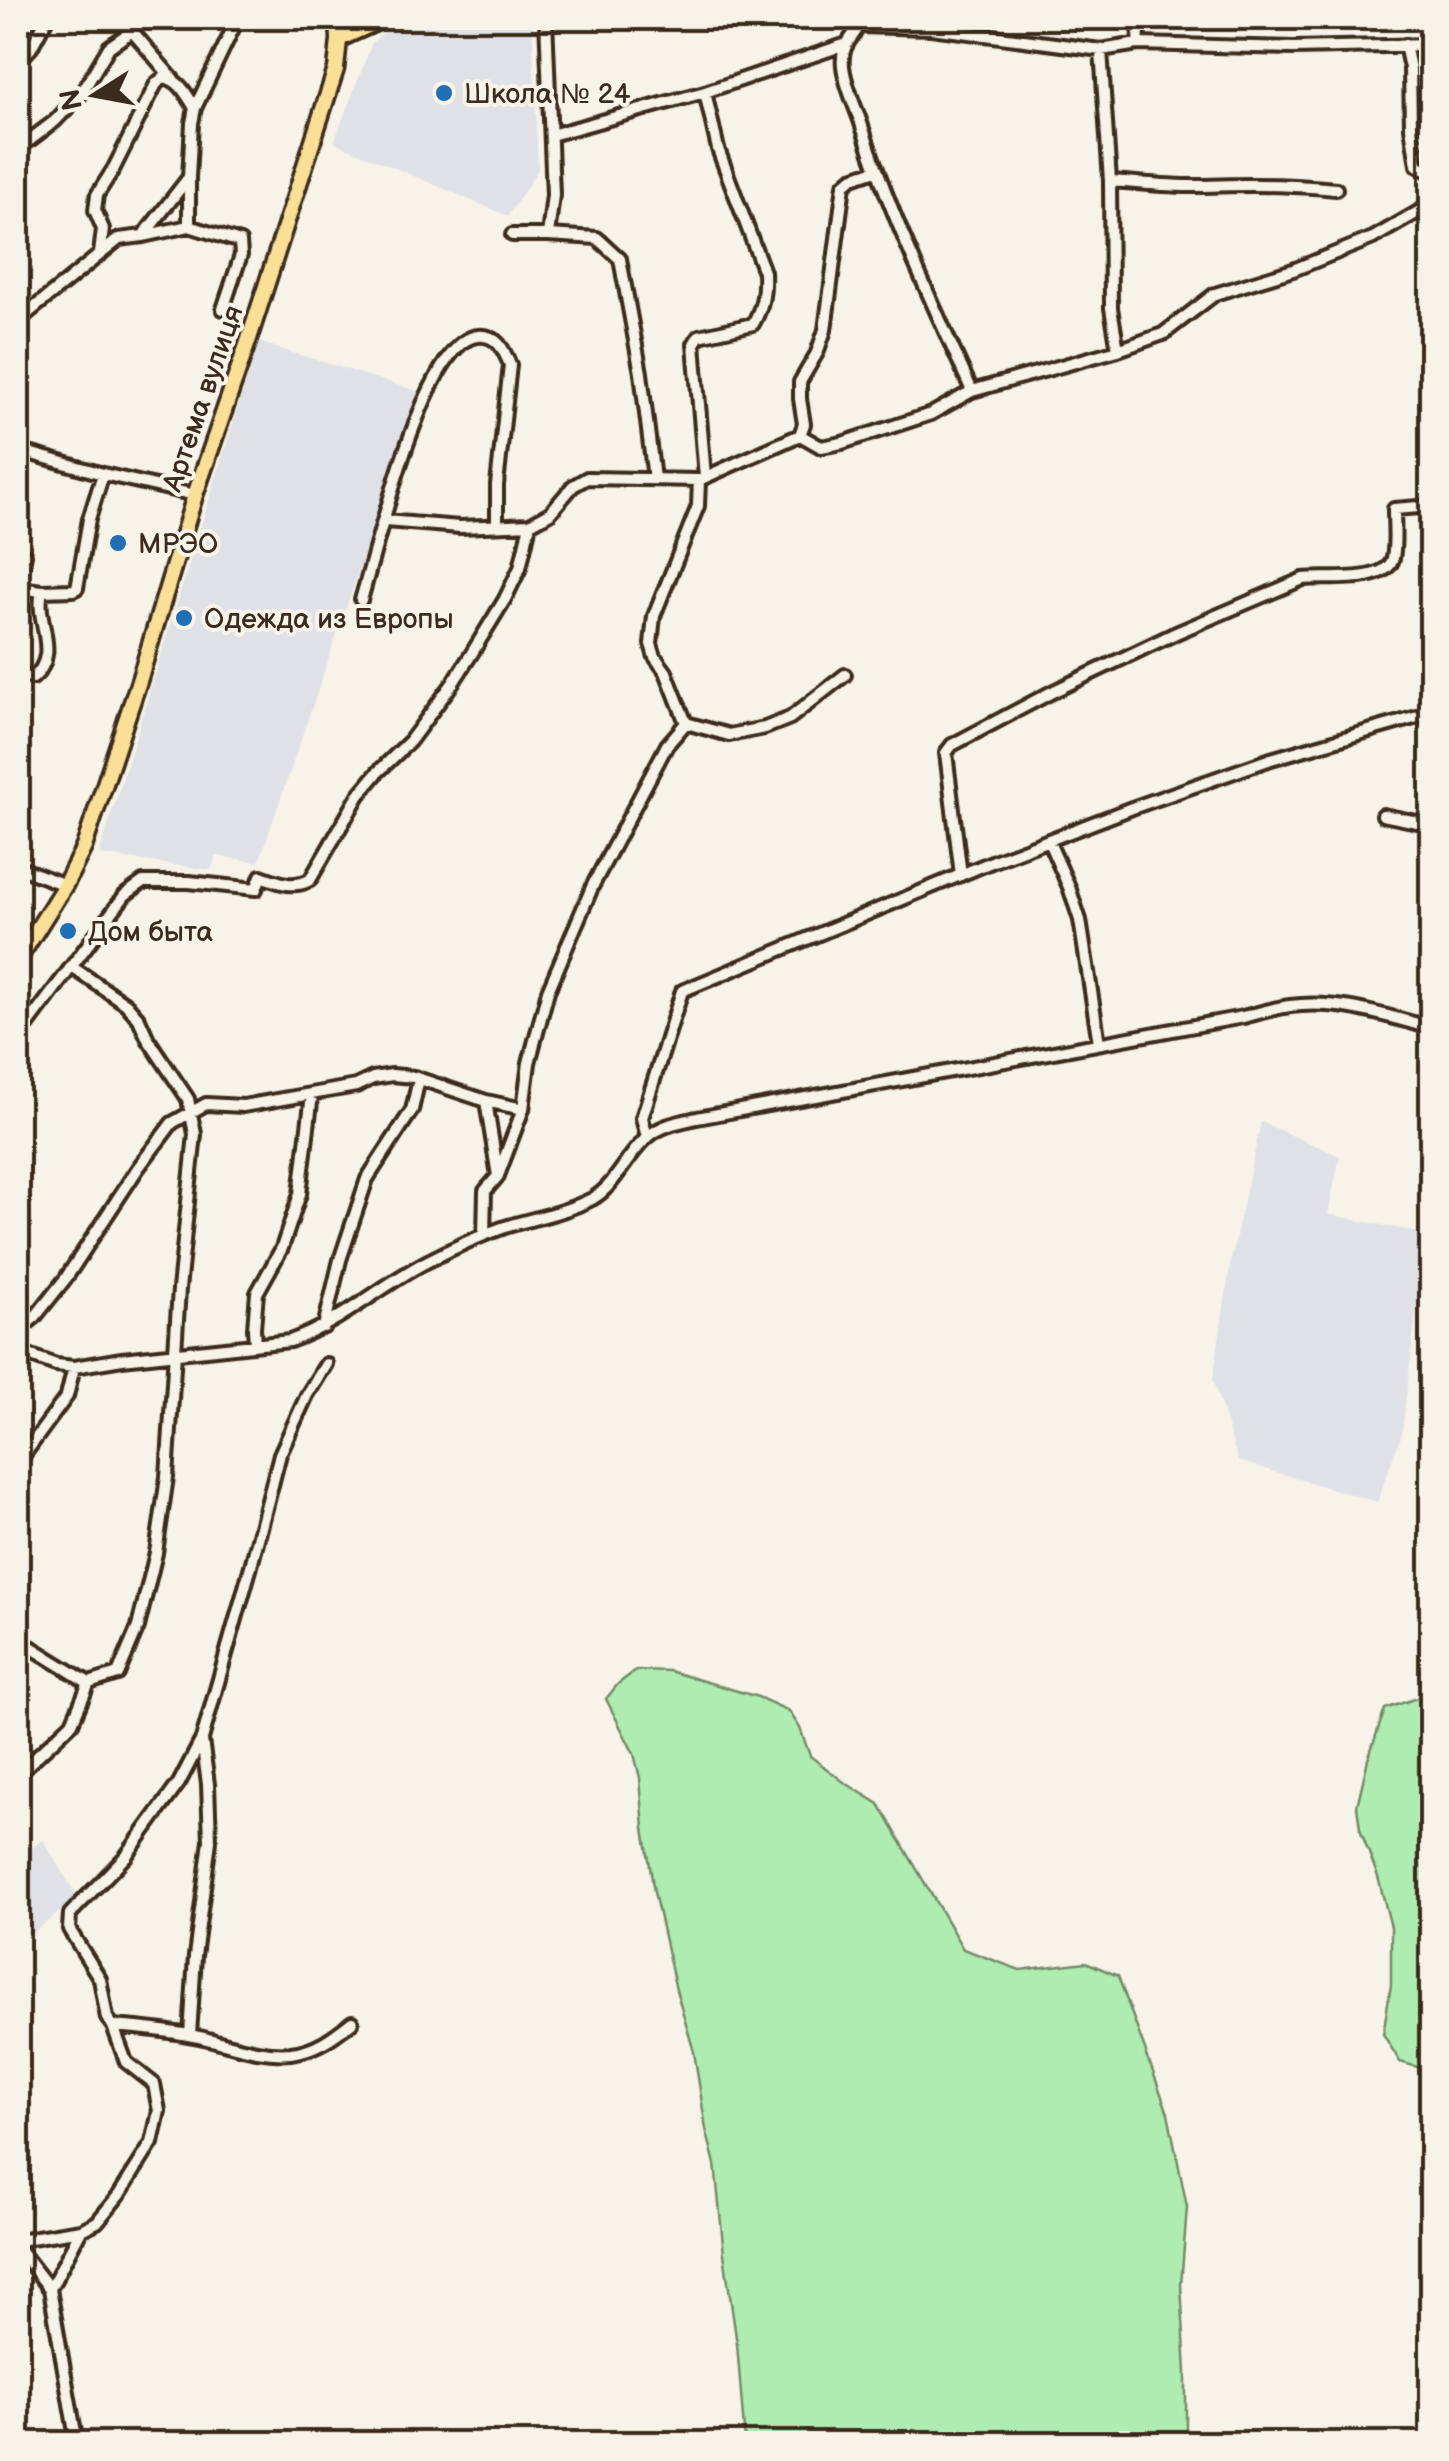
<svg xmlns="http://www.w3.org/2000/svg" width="1449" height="2461" viewBox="0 0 1449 2461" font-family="'Balsamiq Sans',sans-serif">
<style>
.built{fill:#dfe1e7}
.green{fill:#aeecb2;stroke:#748b68;stroke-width:2.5}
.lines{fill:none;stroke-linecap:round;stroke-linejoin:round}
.minor-casing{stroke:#3b2a1e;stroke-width:18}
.major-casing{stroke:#3b2a1e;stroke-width:20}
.highway-casing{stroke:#3b2a1e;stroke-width:21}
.minor{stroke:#f7f3e8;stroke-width:10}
.major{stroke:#fadf96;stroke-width:12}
.highway{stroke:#fadf96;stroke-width:14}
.poi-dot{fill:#1f6fb2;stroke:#f7f3e8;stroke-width:4}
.labels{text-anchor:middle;stroke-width:8;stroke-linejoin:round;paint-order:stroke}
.poi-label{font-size:28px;fill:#3b2a1e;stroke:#f7f3e8;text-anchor:start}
.street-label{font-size:28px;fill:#3b2a1e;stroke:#f7f3e8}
</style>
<rect width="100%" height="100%" fill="#f7f3e8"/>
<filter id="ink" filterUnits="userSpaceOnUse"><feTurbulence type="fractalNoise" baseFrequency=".01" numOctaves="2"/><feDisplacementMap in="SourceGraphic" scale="20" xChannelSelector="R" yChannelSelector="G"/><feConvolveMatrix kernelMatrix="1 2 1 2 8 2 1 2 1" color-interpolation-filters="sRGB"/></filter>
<g filter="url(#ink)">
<path class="built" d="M398 18H532L538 169 508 216 334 142 372 43Z
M258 342 420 392 259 862 216 856 211 870 99 855Z
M1261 1122 1340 1156 1328 1214 1425 1234 1402 1433 1377 1502 1238 1461 1213 1380 1231 1260Z
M43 1840 78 1898 18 1944V1858Z"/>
<path class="green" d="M636 1670 669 1671 758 1697 789 1711 800 1728 810 1756 844 1782 879 1804 963 1949 1020 1970 1086 1962 1118 1976 1168 2113 1187 2207 1181 2285 1186 2372V2443H745L737 2344 724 2254 715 2164 706 2129 694 2052 676 1990 654 1892 644 1828 640 1778 634 1754 606 1699 618 1684Z
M1431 1693H1432L1431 2071 1400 2062 1383 2034 1391 1985V1927L1378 1877 1360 1829 1357 1806 1368 1759 1385 1709Z"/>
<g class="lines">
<defs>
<path id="minor" d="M546 18 553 195 548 235 597 238 620 259 641 373 654 479
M860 18C859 37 840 40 843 66 845 86 856 107 862 126 891 216 933 304 972 391
M859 26 931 28 1101 50 1138 44 1293 48 1432 45
M132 31 173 79
M1138 44 1140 18
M1405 45 1410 68 1411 127 1417 165 1432 173
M1101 50 1110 181 1111 308 1118 350 1163 334 1215 294 1293 270 1373 238 1432 204
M18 62 31 48 47 18
M551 135 705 92 844 45
M18 149 55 121 81 94 109 47 132 31 137 18
M1110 181C1141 183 1173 187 1204 186 1250 184 1290 184 1336 189
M189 226 240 242 241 255 223 309
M512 235H548
M143 236 189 226V178
M100 254 103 229 95 210 97 195 114 168 156 84 164 77C181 81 186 94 195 108
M18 321 119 239 143 236 189 177 192 123 195 108 238 18
M800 435 821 447 842 443 931 414 972 391 1118 350
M18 450 103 474 195 495
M705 477 694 344 699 336 753 324C763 306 765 292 764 272L718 149 705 92
M385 521 460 527 530 524 550 513 573 486 587 478 699 480 800 435 804 424 800 399V382L817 353 825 330 844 185 852 178 876 170
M42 591 73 590 77 588 89 519 103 474
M361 600C376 551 424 340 478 336 497 334 504 350 510 365L497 485V525
M18 673 33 678C62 653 34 621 42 591L27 589 18 585 25 555
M686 723 729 735 765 728 790 718 845 675
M1383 815 1432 825
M1048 840 1069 887 1080 920 1099 1043
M18 867 65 885
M961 875 946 753 952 745 1052 692 1176 633 1303 579C1325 576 1387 585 1393 558 1396 543 1394 524 1394 509L1432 506
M18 1038 125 895 143 882H189L256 889 261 876C278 882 293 889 310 880L359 795 378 772 410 741 453 683 472 653 505 599 520 568 530 524
M486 1101 523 1109 529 1063 548 991 593 885 667 745 686 723 666 672 655 657 651 644 654 616 698 506 699 480
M647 1137 642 1118 682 991 994 861 1132 808 1271 759 1428 714
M499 1173 523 1109
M324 1327 340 1260 367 1179 412 1110 419 1079
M18 1331 35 1317 66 1278 138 1168 172 1123 206 1104 243 1106 356 1086 373 1078 392 1075 414 1077 486 1101 498 1176 485 1191 484 1235
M255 1345 254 1328 257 1293 282 1248 300 1194 312 1094
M18 1351 56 1365 74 1367 122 1359 290 1341C341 1323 381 1285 428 1261 453 1248 479 1236 505 1227 534 1218 564 1213 592 1199 616 1186 627 1154 648 1137 661 1125 680 1122 697 1118L1243 1017C1259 1013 1274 1008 1290 1006 1338 999 1386 1016 1432 1028
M18 1463 67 1396 74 1367
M18 1639 89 1683
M18 1692 23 1696 18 1703
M18 1774 72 1723 89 1683 118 1674 138 1627 156 1553 167 1477 179 1289 195 1134 188 1099 148 1039 139 1019 126 1004 72 967
M113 2026C142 2028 170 2031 199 2037 228 2043 260 2056 291 2053 316 2050 333 2037 352 2022
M190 2035 195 1956 210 1841 208 1784 202 1740
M18 2240 81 2230 97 2222 119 2195 152 2143 159 2111 154 2084 126 2062 113 2026 107 2018 100 1979 69 1929 70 1914 126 1856 179 1783 202 1739 251 1566 280 1454 307 1395 326 1364
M18 2248 50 2289 77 2444
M50 2289 81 2230"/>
<path id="major" d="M339 40 379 22 384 18"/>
<path id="highway" d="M18 960 65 885 84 847 139 681 195 495 248 342 336 69 339 40 338 18"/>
</defs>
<use href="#minor" class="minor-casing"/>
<use href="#major" class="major-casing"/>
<use href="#highway" class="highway-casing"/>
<use href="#minor" class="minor"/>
<use href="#major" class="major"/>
<use href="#highway" class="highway"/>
</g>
</g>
<g class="poi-dot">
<circle cx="444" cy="93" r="10"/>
<circle cx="118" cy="543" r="10"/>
<circle cx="184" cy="618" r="10"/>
<circle cx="68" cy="931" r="10"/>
</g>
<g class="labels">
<g class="poi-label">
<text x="464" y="103">Школа № 24</text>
<text x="138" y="553">МРЭО</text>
<text x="204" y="628">Одежда из Европы</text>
<text x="88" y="941">Дом быта</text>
</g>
<g class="street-label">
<text transform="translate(202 398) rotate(-71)" y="10">Артема вулиця</text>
</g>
</g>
<rect width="1449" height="2461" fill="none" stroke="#f7f3e8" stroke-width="60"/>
<rect x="30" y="30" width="1389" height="2401" fill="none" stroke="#3b2a1e" stroke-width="4" filter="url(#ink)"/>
<g transform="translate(95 95) rotate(259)" stroke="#f7f3e8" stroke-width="8" paint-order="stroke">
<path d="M0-8L18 38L0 25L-18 38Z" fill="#3b2a1e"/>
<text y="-15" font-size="28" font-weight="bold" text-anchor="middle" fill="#3b2a1e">N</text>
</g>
</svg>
